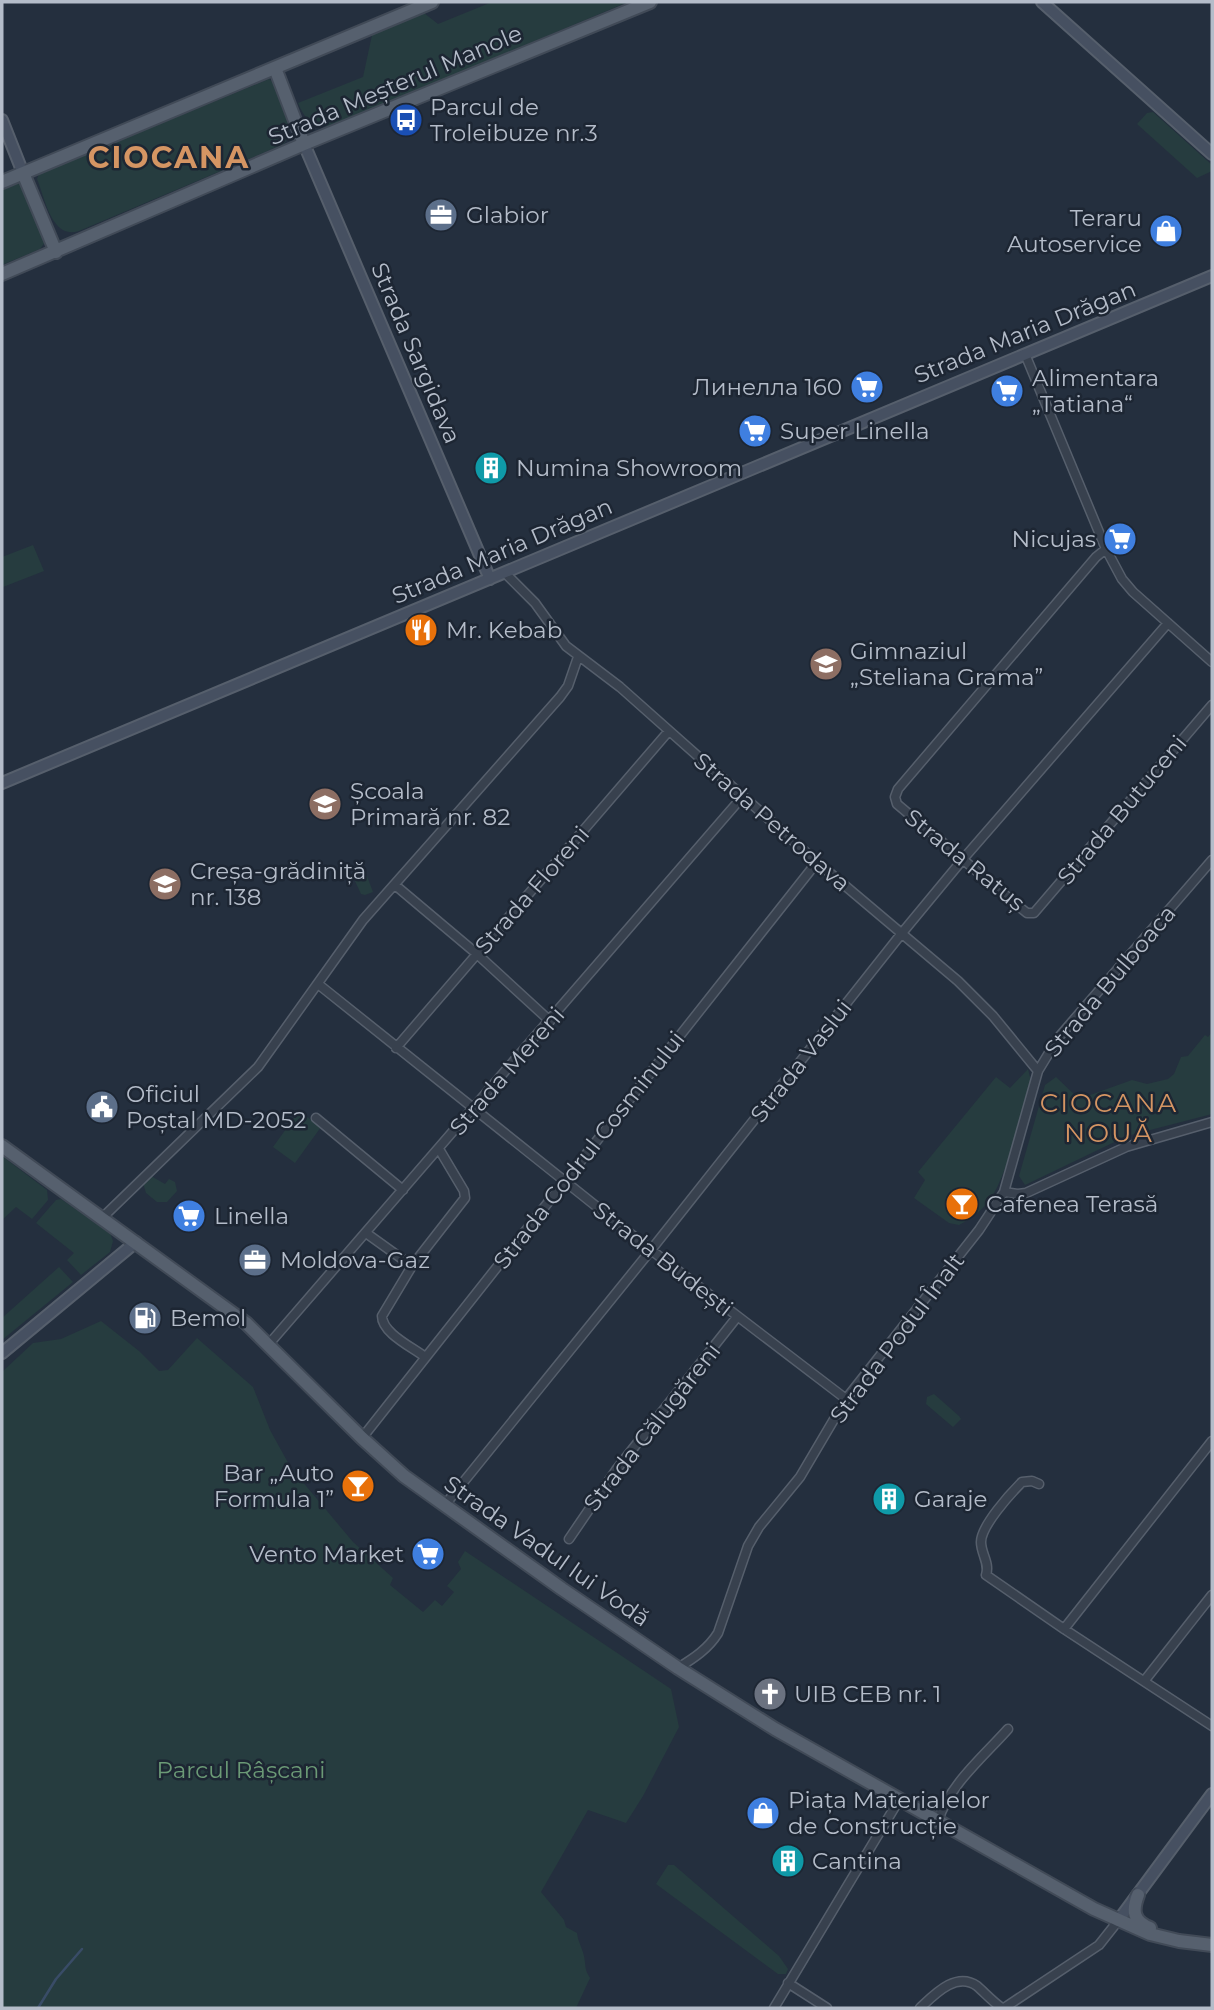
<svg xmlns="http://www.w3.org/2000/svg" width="1214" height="2010" viewBox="0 0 1214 2010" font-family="Montserrat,sans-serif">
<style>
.green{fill:#263c3f}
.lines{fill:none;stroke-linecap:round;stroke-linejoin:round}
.stream{stroke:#394c67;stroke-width:2.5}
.street-casing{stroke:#565f6c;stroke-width:11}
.secondary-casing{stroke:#565f6c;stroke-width:14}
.primary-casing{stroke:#414a57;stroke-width:16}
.street{stroke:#38414e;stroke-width:8}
.secondary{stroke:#465061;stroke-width:10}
.primary{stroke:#56606e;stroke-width:12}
.labels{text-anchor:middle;stroke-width:5;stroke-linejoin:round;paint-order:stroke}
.street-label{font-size:23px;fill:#b4bcc9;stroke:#1d2633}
.poi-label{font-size:23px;fill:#b4bcc9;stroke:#1d2633;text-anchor:start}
.park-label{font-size:23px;fill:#6b9a76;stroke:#1d2633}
.quarter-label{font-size:26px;letter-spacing:2px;fill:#d59563;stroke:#1d2633}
.district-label{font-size:30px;font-weight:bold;letter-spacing:2px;fill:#d59563;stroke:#1d2633}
</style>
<rect width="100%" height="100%" fill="#242f3e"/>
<path class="green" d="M492 2H628L332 126C313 128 305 120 298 103L363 77 372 35 382 29 424 13 438 24Z
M269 79 274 83C281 102 297 126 284 144L79 231C52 240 45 199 37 179L39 174Z
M1153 112 1212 165V171L1197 178 1137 124 1147 113Z
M20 183H22L46 241 40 249 2 265V190Z
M33 545 44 571 3 587 2 557Z
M362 875 367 876 373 892 365 895 361 894 355 881Z
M1212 1032V1114L1127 1136 1025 1185 1019 1176 1045 1085 1056 1077 1079 1099 1132 1080 1147 1084 1168 1079 1174 1074 1181 1057 1188 1056 1205 1035 1208 1037Z
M1028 1069 1031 1081C1023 1111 1006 1179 989 1201 981 1211 970 1219 959 1225L949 1223 914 1198 925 1180 918 1172 996 1077 1010 1088Z
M299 1111 321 1127 295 1163 273 1147Z
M2 1156 47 1190 48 1200 32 1219 16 1207 2 1220Z
M151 1176 165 1184 169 1179 175 1182 177 1191 167 1202H157L146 1193 143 1183Z
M61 1199 110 1233 113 1241 110 1252 81 1275 67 1260 74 1253 36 1223 56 1200Z
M59 1267 73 1282 2 1340V1318Z
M101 1321 139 1351 159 1371 168 1370 197 1338 253 1387 270 1430 291 1468 353 1542 393 1578 390 1585 423 1612 435 1600 442 1606 454 1592 447 1586 461 1569 458 1562 465 1551 671 1689 679 1727 643 1796 626 1823 588 1810 541 1892 564 1920 566 1927 577 1933C578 1942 582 1947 584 1956 586 1965 584 1969 590 1978L576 2008H2V1372L33 1343 61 1339Z
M934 1394 959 1416 961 1419 953 1427 926 1404 927 1397Z
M668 1865H674L779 1956 788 1969 786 1974H778L656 1884Z"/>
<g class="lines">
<path class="stream" d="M38 2008 56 1979 82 1949"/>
<defs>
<path id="street" d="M1025 354 1106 549 1122 579 1133 592 1212 662
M1106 549 1096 557 898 789 895 797 897 804 1017 905 1027 913H1034L1212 705
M505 573 535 603 566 646 620 687 817 862 958 981 993 1016 1038 1071
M395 885 477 954 550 1021
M318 984 651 1250 846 1399
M396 1048 668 732
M316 1118 403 1190
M1004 1192 1018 1194 1026 1193 1126 1147 1212 1122
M102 1218 258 1067 363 920 560 697 568 686 578 657
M366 1233 412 1266 382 1316C382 1333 412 1347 425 1357
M412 1266 465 1198 464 1191 439 1149
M269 1344 743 796
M362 1438 817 862
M1039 1484 1032 1481 1022 1482C1010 1494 981 1526 981 1542 981 1554 990 1563 986 1575L1064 1629 1212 1726
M444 1506 651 1250 902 933 964 858 1168 623
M569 1539 616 1470 737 1317
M1064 1629 1212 1441
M678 1668C694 1658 708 1649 718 1633L748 1546 759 1527 800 1477 846 1399 979 1230 1004 1192 1038 1071 1058 1038 1212 860
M1145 1680 1212 1595
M938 1821C949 1785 983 1757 1008 1729
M788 1983 827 2008
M774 2008 899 1800
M920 2008C934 1995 956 1971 977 1986 985 1993 993 2002 1002 2008
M1004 2008 1099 1945 1118 1921"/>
<path id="secondary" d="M1042 2 1212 154
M2 120 23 173
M304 144 490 579
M2 783 1212 276
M2 1353 136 1242
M1118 1921 1212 1794"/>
<path id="primary" d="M275 68 304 144
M23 173 56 252
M2 182 432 2
M2 274 304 144 650 2
M2 1146 246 1323 362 1438 404 1476 562 1589 678 1668 775 1729 1094 1909 1150 1934 1179 1941 1212 1945
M1138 1895C1132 1911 1133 1921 1150 1928"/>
</defs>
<use href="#street" class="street-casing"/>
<use href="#secondary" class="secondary-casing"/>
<use href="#primary" class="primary-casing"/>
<use href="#street" class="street"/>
<use href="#secondary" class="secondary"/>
<use href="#primary" class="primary"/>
</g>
<defs>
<symbol id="bus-disc" viewBox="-11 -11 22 22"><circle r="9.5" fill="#1a4fb4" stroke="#1d2633"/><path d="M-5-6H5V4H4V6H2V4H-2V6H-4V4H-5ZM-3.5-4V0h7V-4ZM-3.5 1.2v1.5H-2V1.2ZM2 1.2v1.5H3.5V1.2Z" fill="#fff"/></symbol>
<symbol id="office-disc" viewBox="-11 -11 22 22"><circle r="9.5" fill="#5c6f8a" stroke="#1d2633"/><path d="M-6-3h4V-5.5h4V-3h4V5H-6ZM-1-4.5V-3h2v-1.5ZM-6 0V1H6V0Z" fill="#fff"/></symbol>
<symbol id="shop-disc" viewBox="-11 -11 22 22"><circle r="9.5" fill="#3f7fe0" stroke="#1d2633"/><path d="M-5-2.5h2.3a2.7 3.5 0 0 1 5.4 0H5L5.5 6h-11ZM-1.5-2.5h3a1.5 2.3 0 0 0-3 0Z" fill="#fff"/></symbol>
<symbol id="supermarket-disc" viewBox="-11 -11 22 22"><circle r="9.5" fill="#3f7fe0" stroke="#1d2633"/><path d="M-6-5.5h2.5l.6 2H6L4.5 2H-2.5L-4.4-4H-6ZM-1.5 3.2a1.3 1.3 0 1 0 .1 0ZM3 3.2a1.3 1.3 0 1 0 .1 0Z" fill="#fff"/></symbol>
<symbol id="building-disc" viewBox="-11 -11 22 22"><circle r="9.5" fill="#0f9aa8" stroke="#1d2633"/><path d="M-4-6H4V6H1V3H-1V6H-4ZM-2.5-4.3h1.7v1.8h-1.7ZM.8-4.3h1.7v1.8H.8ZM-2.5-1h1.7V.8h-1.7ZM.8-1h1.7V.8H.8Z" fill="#fff"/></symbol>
<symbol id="restaurant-disc" viewBox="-11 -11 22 22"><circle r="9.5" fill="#e8710a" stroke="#1d2633"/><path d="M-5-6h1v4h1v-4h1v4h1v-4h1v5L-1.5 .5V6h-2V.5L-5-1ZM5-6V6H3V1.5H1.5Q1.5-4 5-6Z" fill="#fff"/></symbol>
<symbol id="school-disc" viewBox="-11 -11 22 22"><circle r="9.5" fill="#8d6e63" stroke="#1d2633"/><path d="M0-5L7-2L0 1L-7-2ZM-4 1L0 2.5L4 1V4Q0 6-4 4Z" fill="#fff"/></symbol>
<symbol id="civic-disc" viewBox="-11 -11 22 22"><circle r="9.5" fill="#5c6f8a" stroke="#1d2633"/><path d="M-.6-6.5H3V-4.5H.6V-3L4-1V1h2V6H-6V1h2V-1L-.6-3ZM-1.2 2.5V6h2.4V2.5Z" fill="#fff"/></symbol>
<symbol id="bar-disc" viewBox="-11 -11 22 22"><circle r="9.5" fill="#e8710a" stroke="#1d2633"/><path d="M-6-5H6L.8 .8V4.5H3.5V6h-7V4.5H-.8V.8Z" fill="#fff"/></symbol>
<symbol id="fuel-disc" viewBox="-11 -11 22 22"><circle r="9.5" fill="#5c6f8a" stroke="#1d2633"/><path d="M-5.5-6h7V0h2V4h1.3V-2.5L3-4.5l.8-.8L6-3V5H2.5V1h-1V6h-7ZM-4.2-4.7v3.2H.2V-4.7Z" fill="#fff"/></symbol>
<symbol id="church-disc" viewBox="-11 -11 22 22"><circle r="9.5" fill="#6b7280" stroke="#1d2633"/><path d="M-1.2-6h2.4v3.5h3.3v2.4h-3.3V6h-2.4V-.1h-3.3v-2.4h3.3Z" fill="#fff"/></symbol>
</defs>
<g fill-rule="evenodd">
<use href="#bus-disc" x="387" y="101" width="38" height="38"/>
<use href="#office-disc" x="422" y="196" width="38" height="38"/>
<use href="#shop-disc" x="1147" y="212" width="38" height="38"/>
<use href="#supermarket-disc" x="848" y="368" width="38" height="38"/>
<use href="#supermarket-disc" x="988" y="372" width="38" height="38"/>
<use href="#supermarket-disc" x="736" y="412" width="38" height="38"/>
<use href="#building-disc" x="472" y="449" width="38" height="38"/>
<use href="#supermarket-disc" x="1101" y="520" width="38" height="38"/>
<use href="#restaurant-disc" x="402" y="611" width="38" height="38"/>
<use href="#school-disc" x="807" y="645" width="38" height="38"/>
<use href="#school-disc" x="306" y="785" width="38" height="38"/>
<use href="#school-disc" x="146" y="865" width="38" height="38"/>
<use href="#civic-disc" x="83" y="1088" width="38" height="38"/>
<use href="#bar-disc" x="943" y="1185" width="38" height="38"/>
<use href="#supermarket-disc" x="170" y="1197" width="38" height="38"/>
<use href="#office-disc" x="236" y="1241" width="38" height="38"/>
<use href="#fuel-disc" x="126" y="1299" width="38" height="38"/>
<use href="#bar-disc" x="339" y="1467" width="38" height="38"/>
<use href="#building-disc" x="870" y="1480" width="38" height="38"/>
<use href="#supermarket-disc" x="409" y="1535" width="38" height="38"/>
<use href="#church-disc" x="751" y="1675" width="38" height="38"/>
<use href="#shop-disc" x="744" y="1794" width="38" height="38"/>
<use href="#building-disc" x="769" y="1842" width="38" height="38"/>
</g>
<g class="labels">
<g class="street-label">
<text transform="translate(395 85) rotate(-23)" y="8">Strada Meșterul Manole</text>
<text transform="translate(1025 332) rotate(-22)" y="8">Strada Maria Drăgan</text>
<text transform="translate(416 353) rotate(67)" y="8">Strada Sargidava</text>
<text transform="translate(502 551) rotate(-23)" y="8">Strada Maria Drăgan</text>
<text transform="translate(1122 810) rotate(-50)" y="8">Strada Butuceni</text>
<text transform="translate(772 822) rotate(41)" y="8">Strada Petrodava</text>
<text transform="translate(965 860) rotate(39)" y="8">Strada Ratuș</text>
<text transform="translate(532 890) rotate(-49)" y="8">Strada Floreni</text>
<text transform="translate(1110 981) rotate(-50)" y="8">Strada Bulboaca</text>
<text transform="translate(801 1061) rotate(-52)" y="8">Strada Vaslui</text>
<text transform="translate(507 1071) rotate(-49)" y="8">Strada Mereni</text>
<text transform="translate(589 1150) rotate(-52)" y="8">Strada Codrul Cosminului</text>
<text transform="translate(663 1259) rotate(38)" y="8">Strada Budești</text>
<text transform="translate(897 1338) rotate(-53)" y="8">Strada Podul Înalt</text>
<text transform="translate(652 1427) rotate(-52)" y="8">Strada Călugăreni</text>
<text transform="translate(547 1551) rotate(35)" y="8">Strada Vadul lui Vodă</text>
</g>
<g class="poi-label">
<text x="430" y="115">Parcul de<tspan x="430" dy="26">Troleibuze nr.3</tspan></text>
<text x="466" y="223">Glabior</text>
<text x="1142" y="226" text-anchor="end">Teraru<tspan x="1142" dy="26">Autoservice</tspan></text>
<text x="1032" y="386">Alimentara<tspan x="1032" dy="26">„Tatiana“</tspan></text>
<text x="842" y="395" text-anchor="end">Линелла 160</text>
<text x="780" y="439">Super Linella</text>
<text x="516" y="476">Numina Showroom</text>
<text x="1096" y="547" text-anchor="end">Nicujas</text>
<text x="446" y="638">Mr. Kebab</text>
<text x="850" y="659">Gimnaziul<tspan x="850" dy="26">„Steliana Grama”</tspan></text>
<text x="350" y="799">Școala<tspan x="350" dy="26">Primară nr. 82</tspan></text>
<text x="190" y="879">Creșa-grădiniță<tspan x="190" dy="26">nr. 138</tspan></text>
<text x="126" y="1102">Oficiul<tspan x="126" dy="26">Poștal MD-2052</tspan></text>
<text x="986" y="1212">Cafenea Terasă</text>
<text x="214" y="1224">Linella</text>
<text x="280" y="1268">Moldova-Gaz</text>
<text x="170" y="1326">Bemol</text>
<text x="334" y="1481" text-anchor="end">Bar „Auto<tspan x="334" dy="26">Formula 1”</tspan></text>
<text x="914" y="1507">Garaje</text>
<text x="404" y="1562" text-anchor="end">Vento Market</text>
<text x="794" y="1702">UIB CEB nr. 1</text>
<text x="788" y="1808">Piața Materialelor<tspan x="788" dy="26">de Construcție</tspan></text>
<text x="812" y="1869">Cantina</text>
</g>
<g class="park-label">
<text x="241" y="1778">Parcul Râșcani</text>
</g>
<g class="quarter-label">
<text x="1109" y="1112">CIOCANA<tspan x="1109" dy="30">NOUĂ</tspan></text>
</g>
<g class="district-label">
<text x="169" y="168">CIOCANA</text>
</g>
</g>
<rect width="1214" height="2010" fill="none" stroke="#b4bcc9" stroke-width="7"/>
</svg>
